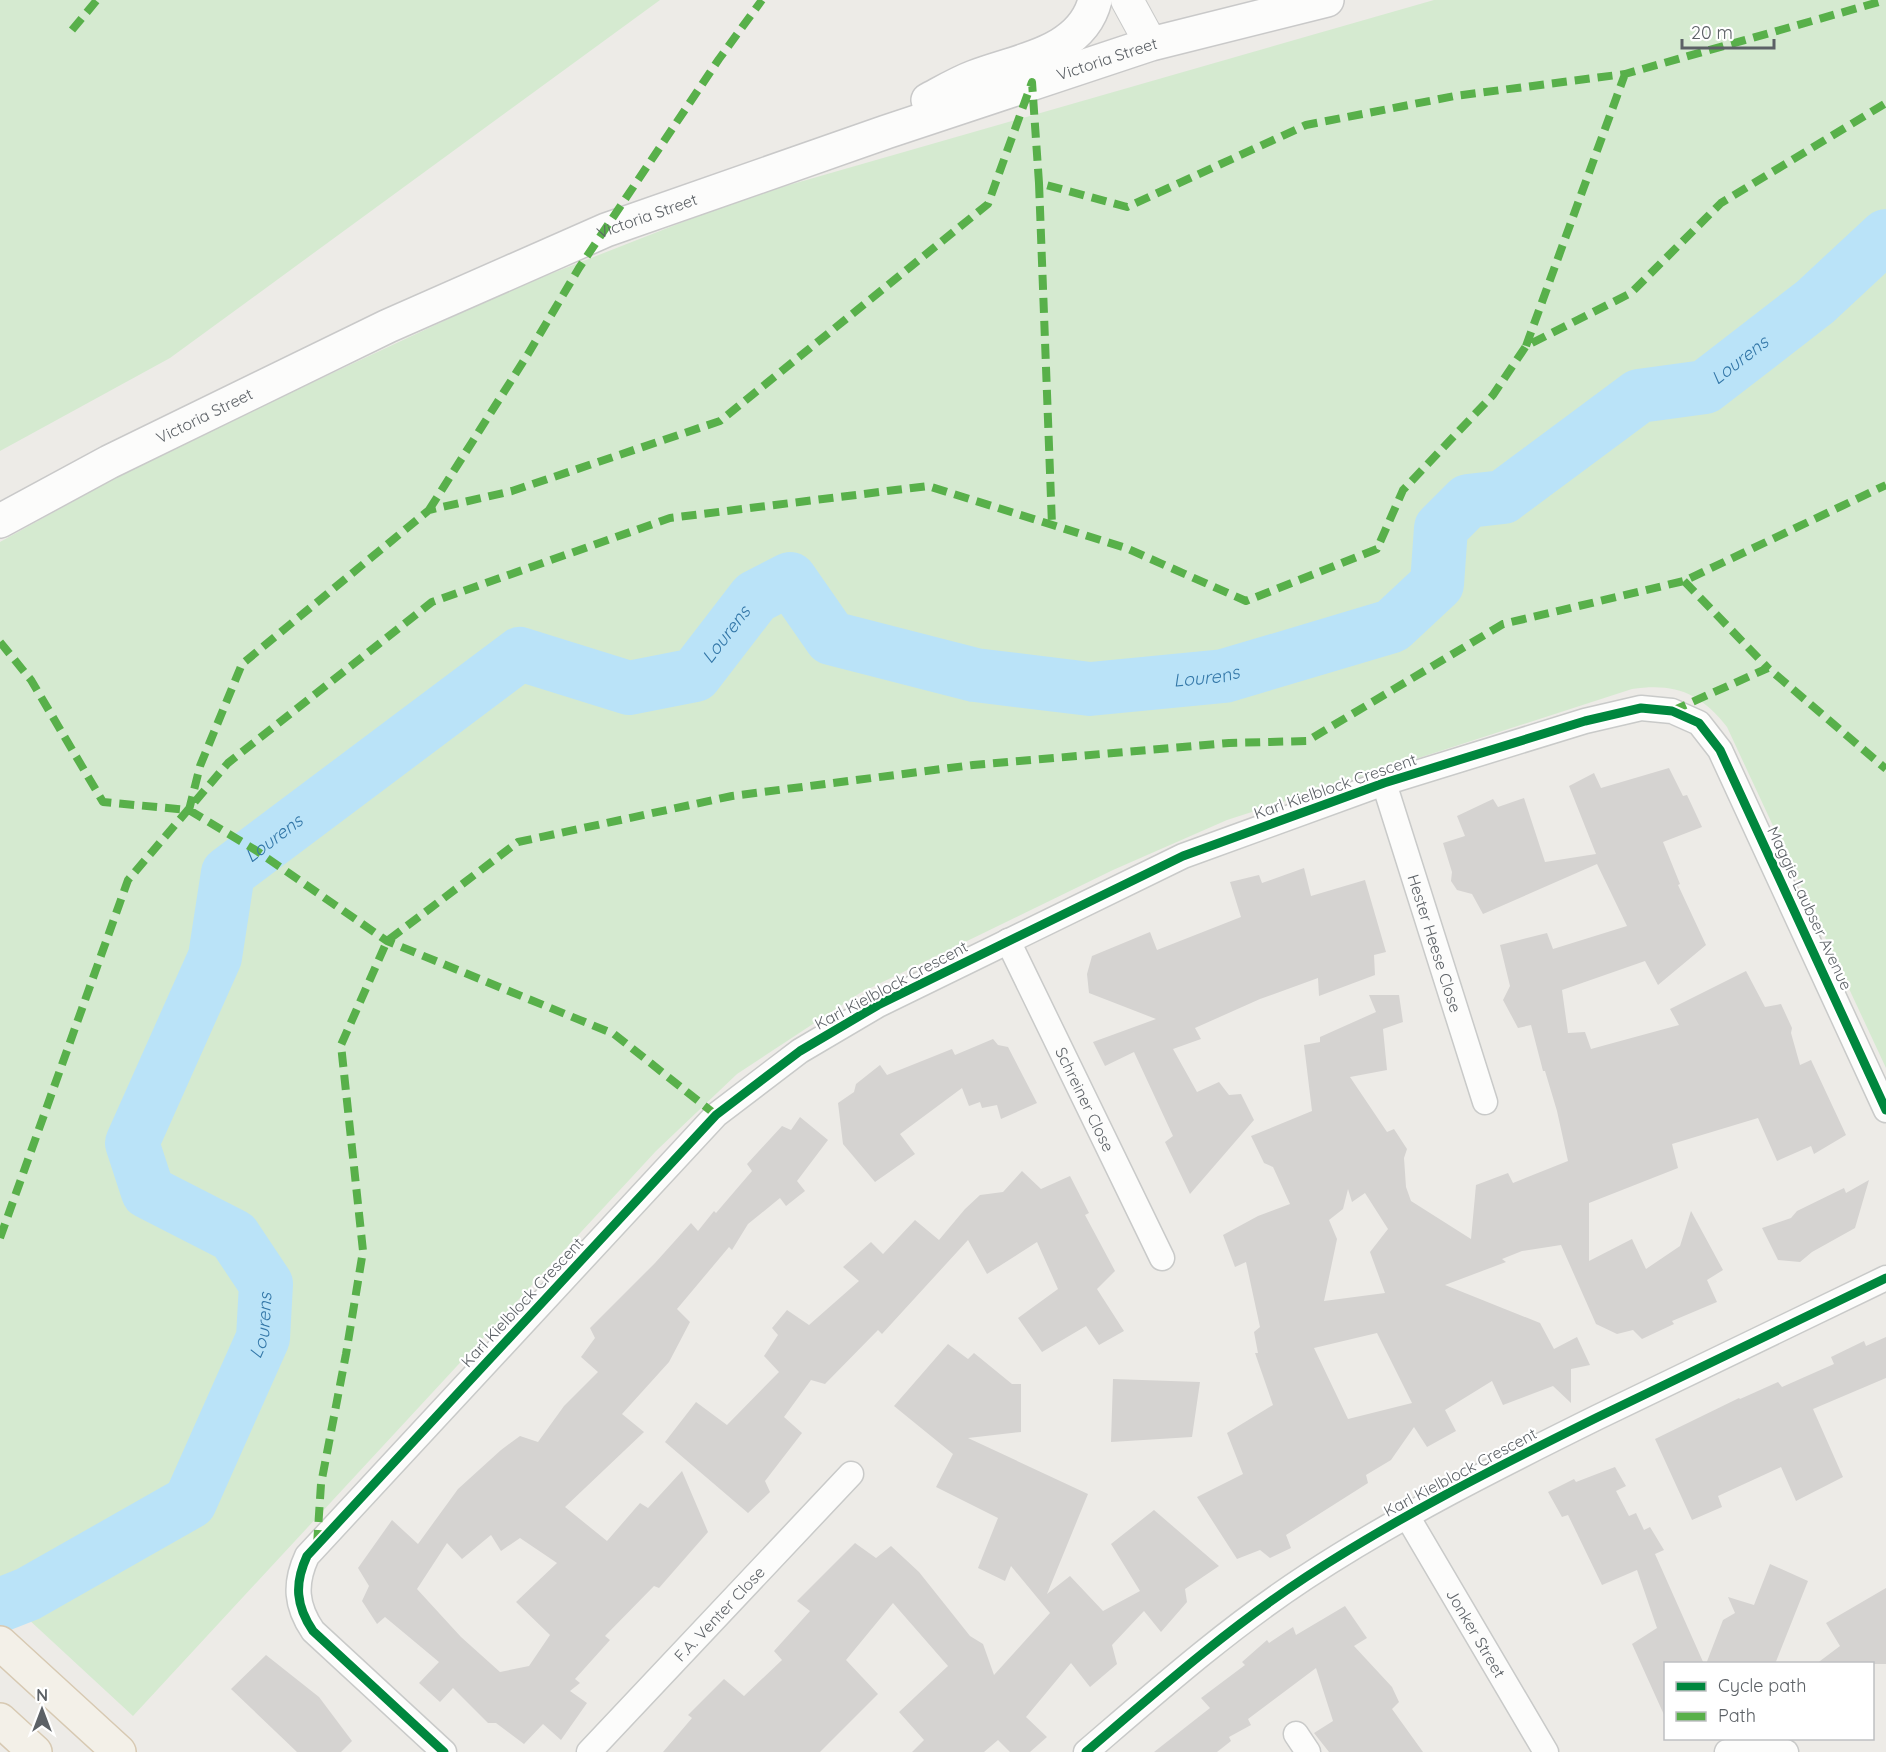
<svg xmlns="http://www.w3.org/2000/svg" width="1886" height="1752" viewBox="0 0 1886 1752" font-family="Quicksand,sans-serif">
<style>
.green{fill:#d5ead0}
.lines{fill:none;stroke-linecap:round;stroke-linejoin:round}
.river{stroke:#bae3f8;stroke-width:54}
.building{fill:#d5d3d1;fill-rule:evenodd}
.minor-casing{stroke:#c9cac9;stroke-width:27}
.tertiary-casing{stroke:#c9cac9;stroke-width:34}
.secondary-casing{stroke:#c9c9c9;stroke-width:36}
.primary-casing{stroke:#d7c9b2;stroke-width:36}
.minor{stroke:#fcfcfb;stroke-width:24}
.tertiary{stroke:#fcfcfb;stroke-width:32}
.secondary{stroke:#fcfcfb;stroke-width:33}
.primary{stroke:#f3f0e8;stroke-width:33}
.quiet{stroke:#58b04a;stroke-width:8;stroke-dasharray:15 8;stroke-linecap:butt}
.cycleway-casing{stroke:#fff;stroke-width:13}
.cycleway{stroke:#00873e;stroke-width:9}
.labels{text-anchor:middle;stroke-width:4.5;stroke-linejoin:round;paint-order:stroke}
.street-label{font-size:16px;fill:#5c6166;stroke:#fff}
.water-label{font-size:18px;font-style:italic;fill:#3377a8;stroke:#fff}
</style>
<rect width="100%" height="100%" fill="#edebe7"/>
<path class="green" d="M0 0H660L170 358 0 451Z
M1434 0H1886V1068L1727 727C1700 692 1674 683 1632 689L1227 820 1113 870 860 993 737 1074 656 1151 133 1716 0 1593V542L151 458 512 289 744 198Z"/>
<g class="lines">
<path class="river" id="s1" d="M0 1605 28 1594 190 1502 263 1338 266 1284 234 1236 148 1192 132 1143 215 957 228 873 520 654 629 688 695 675 755 597 790 579 831 638 975 675 1090 689 1224 676 1392 626 1437 584 1441 528 1468 501 1503 497 1639 396 1705 387 1815 302 1886 236"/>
</g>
<path class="building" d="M1669 768 1683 796 1687 795 1702 827 1663 842 1680 884 1678 885 1706 945 1658 985 1645 961 1562 990 1568 1033 1585 1032 1591 1049 1679 1025 1670 1009 1746 971 1765 1007 1781 1004 1792 1028 1791 1033 1800 1065 1811 1060 1846 1135 1814 1154 1811 1146 1777 1161 1758 1118 1672 1144 1678 1168 1589 1203V1261L1632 1239 1646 1269 1680 1246 1691 1211 1723 1270 1707 1280 1717 1302 1672 1321 1674 1324 1642 1339 1633 1330 1617 1334 1596 1324 1561 1245 1522 1251 1502 1259 1506 1262 1445 1285 1540 1323 1554 1349 1577 1337 1590 1365 1571 1369V1403L1553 1386 1503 1405 1492 1381 1445 1410 1456 1431 1427 1447 1414 1427 1391 1460 1366 1475 1368 1483 1286 1535 1291 1548 1270 1558 1260 1550 1237 1559 1197 1497 1243 1474 1227 1433 1273 1405 1255 1353H1258L1254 1332 1260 1327 1246 1262 1235 1267 1223 1235 1258 1216 1290 1204 1273 1167 1264 1163 1251 1136 1312 1111 1304 1045 1320 1042V1037L1376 1012 1369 995H1399L1403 1022 1383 1029 1387 1070 1350 1077 1387 1132 1394 1129 1407 1149 1404 1158 1406 1187 1411 1201 1471 1239 1476 1185 1508 1173 1513 1183 1568 1161 1557 1111 1545 1071H1543L1531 1025 1518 1028 1503 1000 1510 986 1500 945 1547 933 1553 949 1627 926 1597 864 1483 914 1472 894 1457 890 1451 881 1452 872 1443 843 1465 836 1457 816 1493 799 1498 807 1524 798 1545 862 1596 854 1569 786 1594 773 1601 788ZM1348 1189 1352 1202 1365 1193 1388 1229 1370 1252 1385 1293 1324 1301 1337 1239 1329 1220 1343 1209ZM1377 1333 1412 1403 1348 1419 1314 1348Z
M1304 868 1311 896 1365 880 1386 952 1374 955 1375 975 1319 996 1318 978 1260 999 1195 1028 1201 1039 1173 1049 1197 1092 1219 1082 1229 1095 1241 1094 1254 1120 1190 1194 1165 1142 1173 1136 1134 1052 1105 1066 1093 1042 1156 1019 1089 993 1087 974 1092 956 1150 932 1157 950 1241 917 1230 882 1259 875 1262 883Z
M993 1039 998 1045 1008 1047 1037 1103 1001 1119 997 1105 982 1108 980 1102 969 1106 962 1088 900 1134 915 1154 875 1182 843 1144 838 1103 854 1092 856 1084 880 1065 887 1075 952 1049 955 1055Z
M800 1117 828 1140 797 1181 805 1191 786 1206 780 1198 748 1224 732 1250 729 1247 677 1309 690 1322 669 1362 622 1414 644 1432 565 1507 607 1541 640 1503 648 1508 682 1471 708 1532 659 1588 654 1586 605 1636 610 1640 575 1679 580 1683 570 1691 587 1703 561 1740 543 1724 524 1744 496 1723H488L453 1688 440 1702 419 1683 439 1662 385 1617 377 1624 362 1601 369 1586 358 1568 392 1520 418 1544 458 1489 501 1450 520 1436 538 1442 564 1406 598 1372 581 1357 595 1338 590 1328 655 1263 691 1223 698 1231 714 1211 716 1213 752 1171 747 1164 782 1126 791 1130ZM491 1535 501 1551 520 1538 557 1563 516 1602 550 1635 529 1666 500 1672 461 1637 417 1589 447 1543 462 1559Z
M1022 1171 1041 1189 1070 1176 1089 1213 1085 1215 1115 1271 1097 1289 1124 1331 1099 1345 1086 1326 1042 1352 1018 1318 1058 1289 1037 1242 987 1274 968 1240 882 1334 878 1330 825 1384 811 1380 784 1417 802 1433 765 1481 770 1492 748 1513 665 1442 696 1402 727 1425 779 1372 764 1356 778 1335 772 1328 787 1310 809 1325 859 1281 843 1267 871 1242 883 1254 915 1220 939 1240 965 1209 980 1195 1003 1192Z
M1869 1180 1855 1228 1812 1252 1800 1262 1778 1260 1762 1228 1791 1218 1797 1211 1844 1188 1846 1193Z
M1886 1337V1378L1813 1409 1843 1477 1796 1501 1781 1467 1718 1496 1722 1507 1692 1520 1655 1439 1739 1398 1740 1399 1778 1382 1782 1387 1834 1364 1831 1357 1864 1341 1866 1346Z
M948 1344 968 1359 974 1353 1012 1384H1021V1432L968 1438 1088 1494 1047 1594 1070 1576 1103 1611 1140 1591 1111 1544 1154 1510 1219 1566 1185 1589 1187 1602 1161 1632 1144 1611 1112 1645 1117 1664 1090 1687 1071 1663 1026 1717 1047 1737 1030 1752H1010L998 1740 984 1752H912L924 1740 899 1712 948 1666 893 1603 846 1660 878 1694 820 1752H663L692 1718 688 1715 724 1679 744 1696 782 1660 774 1651 810 1611 797 1601 855 1543 876 1558 891 1546 919 1572 970 1636 983 1644 994 1675 1050 1613 1011 1566 1005 1581 978 1568 998 1518 936 1487 953 1454 894 1406Z
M1113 1379 1200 1382 1192 1437 1111 1442Z
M1615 1467 1626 1486 1616 1491 1629 1516 1636 1513 1644 1530 1650 1527 1664 1550 1655 1554 1704 1664H1665V1717L1632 1644 1657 1628 1637 1570 1602 1585 1568 1515 1562 1517 1548 1492 1574 1479 1576 1482Z
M1770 1564 1808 1581 1775 1664H1706L1723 1620 1735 1613 1728 1597 1754 1605Z
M1886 1588V1664H1816L1840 1646 1826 1623Z
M1345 1606 1367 1638 1354 1646 1392 1687 1399 1702 1392 1709 1423 1752H1329L1314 1733 1333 1721 1316 1668 1248 1719 1251 1725 1229 1737 1231 1741 1217 1752H1154L1210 1708 1201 1698 1245 1665 1242 1662 1267 1640 1269 1643 1293 1627 1296 1635Z
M266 1655 319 1697 352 1741 341 1752H297L231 1689Z"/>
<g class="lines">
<defs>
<g id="minor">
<path id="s2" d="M1384 783 1485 1102"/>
<path id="s3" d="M1008 941 1162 1258"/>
<path id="s4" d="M1407 1516 1546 1752"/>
<path d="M1296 1734 1308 1752"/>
<path d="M444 1752 313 1631C296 1606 294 1584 307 1556L716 1115 800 1051 878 1005 1183 856 1384 783 1585 721 1641 708 1672 711 1699 723 1720 750 1886 1110"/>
<path id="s5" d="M589 1752 851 1474"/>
<path d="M1086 1752C1157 1691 1227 1629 1306 1577 1399 1516 1499 1466 1598 1417 1694 1370 1790 1324 1886 1278"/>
<path d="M1727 1752C1747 1744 1767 1744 1786 1752"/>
</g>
<path id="tertiary" d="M1127 0 1151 44"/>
<g id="secondary">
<path d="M928 100C943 92 958 83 974 77 1018 60 1082 53 1095 0"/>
<path id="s6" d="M0 521 109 462 388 326 606 230 886 132 1151 44 1327 0"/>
</g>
<path id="primary" d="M0 1643 119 1752
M0 1720 35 1752"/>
</defs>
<use href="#minor" class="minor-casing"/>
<use href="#tertiary" class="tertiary-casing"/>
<use href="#secondary" class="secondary-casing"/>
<use href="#primary" class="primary-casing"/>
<use href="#minor" class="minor"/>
<use href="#tertiary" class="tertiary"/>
<use href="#secondary" class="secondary"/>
<use href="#primary" class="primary"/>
<path class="quiet" d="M72 30 97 0
M1039 183 1052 525
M1526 346 1625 74
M429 510 528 354 579 268 719 59 762 0
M1684 581 1768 668
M0 642 31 680 103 802 189 810 200 766 242 664 429 510 512 491 720 421 988 204 1032 82 1039 183 1127 207 1306 125 1455 96 1625 74 1886 0
M1672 711 1768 668 1886 769
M189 810 257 851 387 941 614 1034 716 1115
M0 1238 128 880 228 763 432 602 670 518 928 486 1126 548 1246 601 1377 549 1403 490 1493 395 1526 346 1631 293 1721 203 1886 103
M317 1545 321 1484 346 1354 363 1251 341 1045 387 941 518 842 732 796 973 765 1229 743 1307 741 1503 624 1684 581 1886 485"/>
<defs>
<path id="cycleway" d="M444 1752 313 1631C296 1606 294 1584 307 1556L716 1115 800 1051 878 1005 1183 856 1384 783 1585 721 1641 708 1672 711 1699 723 1720 750 1886 1110
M1086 1752C1157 1691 1227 1629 1306 1577 1399 1516 1499 1466 1598 1417 1694 1370 1790 1324 1886 1278"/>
</defs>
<use href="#cycleway" class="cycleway-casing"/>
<use href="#cycleway" class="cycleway"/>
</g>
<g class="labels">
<g class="street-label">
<text dy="6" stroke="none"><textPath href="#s6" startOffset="1202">Victoria Street</textPath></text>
<text dy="6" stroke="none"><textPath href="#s6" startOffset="716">Victoria Street</textPath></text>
<text dy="6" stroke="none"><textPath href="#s6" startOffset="230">Victoria Street</textPath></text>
<text transform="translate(1335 786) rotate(-19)" y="6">Karl Kielblock Crescent</text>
<text transform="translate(1810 908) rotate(65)" y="6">Maggie Laubser Avenue</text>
<text dy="6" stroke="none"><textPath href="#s2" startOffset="168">Hester Heese Close</textPath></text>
<text transform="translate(891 985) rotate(-28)" y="6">Karl Kielblock Crescent</text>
<text dy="6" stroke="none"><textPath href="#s3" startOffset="176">Schreiner Close</textPath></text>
<text transform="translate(522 1302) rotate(-47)" y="6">Karl Kielblock Crescent</text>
<text transform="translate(1460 1472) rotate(-28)" y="6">Karl Kielblock Crescent</text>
<text dy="6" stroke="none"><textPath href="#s5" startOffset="190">F.A. Venter Close</textPath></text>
<text dy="6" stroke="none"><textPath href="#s4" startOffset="136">Jonker Street</textPath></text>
</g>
<g class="water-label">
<text dy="6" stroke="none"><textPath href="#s1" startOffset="2746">Lourens</textPath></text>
<text dy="6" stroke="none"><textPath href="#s1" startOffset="1542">Lourens</textPath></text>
<text dy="6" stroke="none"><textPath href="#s1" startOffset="2082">Lourens</textPath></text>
<text dy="6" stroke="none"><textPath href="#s1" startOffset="1002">Lourens</textPath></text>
<text dy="6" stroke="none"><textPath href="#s1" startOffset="408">Lourens</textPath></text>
</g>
</g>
<rect x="1664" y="1662" width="210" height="78" fill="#ffffff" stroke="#bec0c2" stroke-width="1.5"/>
<rect x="1676" y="1682" width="30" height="9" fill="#00873e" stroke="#bec0c2" stroke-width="1.5"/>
<text x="1718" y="1692" font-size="18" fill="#5c6166">Cycle path</text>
<rect x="1676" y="1712" width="30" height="9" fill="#58b04a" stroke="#bec0c2" stroke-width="1.5"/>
<text x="1718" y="1722" font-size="18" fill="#5c6166">Path</text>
<g transform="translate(42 1710)" stroke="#ffffff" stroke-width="4.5" paint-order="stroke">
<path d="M0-4.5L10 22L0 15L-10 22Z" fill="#5c6166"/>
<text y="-9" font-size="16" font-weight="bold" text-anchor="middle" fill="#5c6166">N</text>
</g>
<path d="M1682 39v9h92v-9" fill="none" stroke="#5c6166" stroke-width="3"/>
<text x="1691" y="39" font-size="18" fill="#5c6166" stroke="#ffffff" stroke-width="4.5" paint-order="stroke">20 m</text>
</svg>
